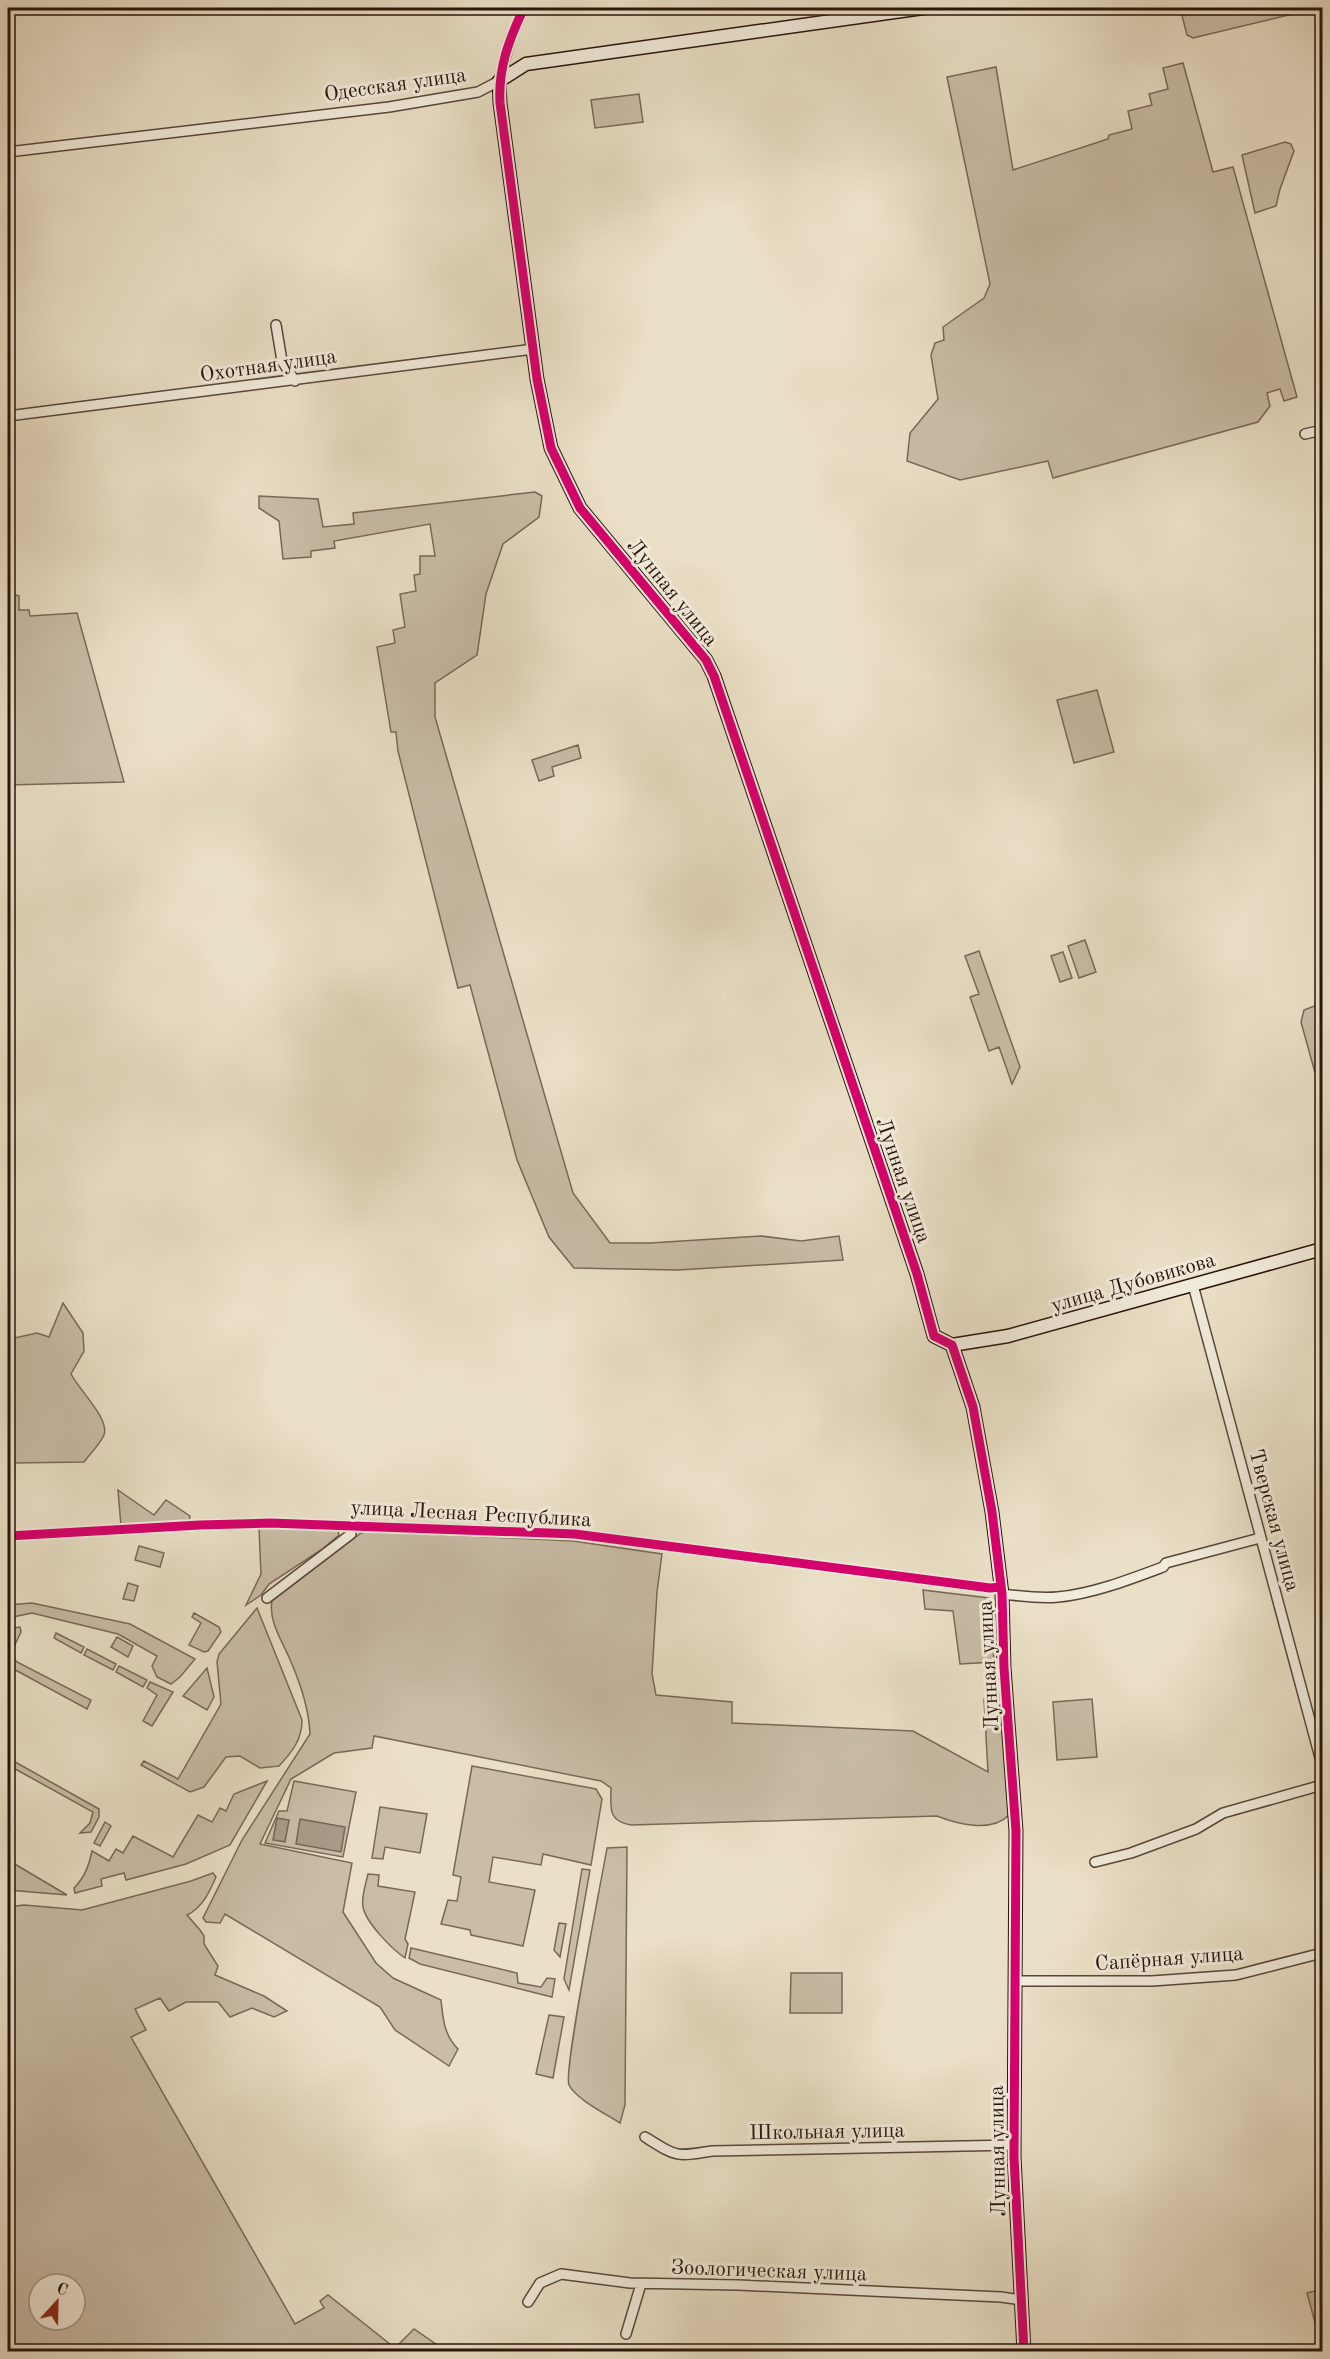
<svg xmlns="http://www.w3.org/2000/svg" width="1330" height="2359" viewBox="0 0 1330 2359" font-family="'Old Standard TT',serif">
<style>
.green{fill:#c9bda7;stroke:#796858;stroke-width:1.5;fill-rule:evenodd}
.water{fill:#a89a87;stroke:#756455;stroke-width:1.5}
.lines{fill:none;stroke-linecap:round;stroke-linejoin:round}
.street-casing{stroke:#594639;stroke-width:12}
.secondary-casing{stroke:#29130a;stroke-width:15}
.street{stroke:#f1ebdb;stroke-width:9}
.secondary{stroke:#f1ebdb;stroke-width:12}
.cycleway-casing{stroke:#f1ebdb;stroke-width:13}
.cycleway{stroke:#d6006c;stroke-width:9}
.labels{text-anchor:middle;stroke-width:6;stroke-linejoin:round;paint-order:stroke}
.street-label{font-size:21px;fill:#29130a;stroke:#f1ebdb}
</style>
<rect width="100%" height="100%" fill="#eae0c7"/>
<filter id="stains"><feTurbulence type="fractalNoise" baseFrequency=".00333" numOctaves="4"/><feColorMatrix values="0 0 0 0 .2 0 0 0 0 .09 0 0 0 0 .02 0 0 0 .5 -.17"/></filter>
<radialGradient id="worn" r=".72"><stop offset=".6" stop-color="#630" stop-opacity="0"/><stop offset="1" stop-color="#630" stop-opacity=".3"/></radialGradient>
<path class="green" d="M1180 8H1318L1193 38 1187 35Z
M1183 63 1213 172 1233 167 1297 397 1284 401 1280 389 1267 393 1270 406 1258 422 1053 478 1048 461 960 480 907 461 910 433 938 399 931 355 935 343 944 340 943 327 984 298 990 284 947 77 996 67 1013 170 1108 139 1109 135 1132 129 1128 111 1152 105 1149 94 1168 89 1163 68Z
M639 94 643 122 595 128 591 100Z
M1285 142 1291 144 1294 151 1280 189 1276 206 1255 213 1242 155Z
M535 492 542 496 539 517 503 544 486 594 477 655 435 683V717L573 1193 610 1243H650L761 1236 801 1241 839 1236 843 1260 678 1270 574 1268 549 1237 517 1160 470 985 458 988 398 751 396 732H391L377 647 395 643 393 630 405 627 400 594 416 591 414 575 420 574V556H435L430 524 334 541 335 548 311 551V557L283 559 279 521 259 508V496L318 499 323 527 354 524 353 513Z
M8 592 19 596V610H29L30 616 77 613 124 782 8 785Z
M1097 690 1114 752 1074 763 1057 700Z
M578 745 581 758 552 767 554 776 539 781 532 760Z
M1085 940 1096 972 1079 978 1068 946Z
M979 951 1020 1067 1012 1084 999 1047 989 1051 970 997 979 994 965 956Z
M1063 952 1072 978 1060 982 1051 956Z
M1322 1003V1098L1301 1022 1304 1010Z
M63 1303 83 1333 84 1351 71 1374C79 1390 110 1419 104 1435 100 1444 90 1454 84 1462L12 1463 8 1425V1336L10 1339 37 1333 49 1337Z
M118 1490 154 1515 166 1500 190 1516 189 1521 121 1526Z
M259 1528H326L338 1531 339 1535 321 1550 269 1584 261 1595 246 1605 261 1574Z
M369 1531 573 1541 662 1554 657 1592 652 1674 656 1695 732 1702V1723L913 1731 988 1772 984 1699 1002 1698 1009 1815C992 1833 957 1824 937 1816L631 1825C607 1821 611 1807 611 1788L601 1781 374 1736 372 1748 334 1753 291 1779 260 1844 352 1863 343 1912 376 1963 393 1978 441 2000C443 2019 444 2035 458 2049L449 2066 395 2030 380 2007 225 1914 220 1923 206 1922 203 1918 242 1840 310 1734C309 1710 301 1685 291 1662 284 1644 268 1622 272 1601L361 1533Z
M139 1546 164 1553 160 1567 135 1560Z
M128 1583 138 1586 134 1601 123 1599Z
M923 1590 989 1598 994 1662 960 1664 953 1611 925 1609Z
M32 1603 130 1624 195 1659 180 1677 171 1684 157 1677 152 1666 157 1656 118 1634 32 1613 8 1618V1605Z
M257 1608 302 1720C302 1740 292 1752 279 1766L260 1768 240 1756 226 1757 204 1787 190 1792 141 1765 144 1761 178 1779 221 1704 217 1662 219 1654Z
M194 1613 219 1627 221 1632 208 1651 204 1652 189 1645 201 1623 192 1617Z
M20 1627 21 1632 10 1655 17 1662 91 1700 87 1709 8 1666V1629Z
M56 1633 84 1647 81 1653 54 1638Z
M117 1637 133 1646 128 1657 111 1647Z
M87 1649 116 1664 113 1670 84 1655Z
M119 1666 147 1680 143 1687 116 1672Z
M207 1668 214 1697 207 1710 183 1696Z
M150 1682 173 1692 152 1726 143 1721 157 1695 147 1688Z
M1092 1699 1097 1757 1057 1760 1053 1702Z
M8 1758 99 1809V1817L91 1832 80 1833 90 1823 93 1812 8 1765Z
M472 1766 596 1789 602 1799 591 1865 543 1854 541 1865 493 1857 489 1882 535 1890 523 1946 471 1935 470 1930 441 1924 448 1900 457 1901 461 1877 453 1875Z
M267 1781 230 1845 186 1864 126 1880 124 1873 101 1879 102 1886 75 1893 74 1888C85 1877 89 1865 92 1851L109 1861 116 1849 123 1853 133 1836 173 1857 198 1815 212 1822 220 1808 226 1811 234 1794Z
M294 1781 356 1792 343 1857 265 1843 279 1811H287Z
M380 1807 427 1814 420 1853 385 1847 383 1859 372 1858Z
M105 1822 111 1826 100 1846 94 1843Z
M627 1847 625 2105 620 2123C606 2114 576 2099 569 2085 563 2071 602 1878 607 1848Z
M8 1860 67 1895 8 1890Z
M582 1869 590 1870 569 1990 564 1979Z
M213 1873 216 1877C209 1893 202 1908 187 1915L200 1930 204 1936V1944L218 1966 215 1975 264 1996 287 2011 274 2017 252 2008 230 2017 218 2002H186L169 2011 160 1998 135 2009 146 2030 131 2037 295 2324 324 2308 320 2301 328 2295 395 2348 414 2329 446 2351H8V1907L24 1905 82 1910 191 1881ZM39 2284H75V2320H39Z
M368 1874 379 1875 378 1886 415 1892 405 1939 408 1944 405 1958C392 1949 366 1923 363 1907 361 1897 366 1883 368 1874Z
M559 1923 566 1924 560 1957 554 1950Z
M411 1948 517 1973 518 1983 541 1987 547 1978 555 1979 552 1997 420 1964 409 1958Z
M791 1973H842V2013H790Z
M549 2015 564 2017 553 2078 536 2074Z
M1322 2289V2348L1307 2293Z"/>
<path class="water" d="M277 1818 289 1820 285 1842 273 1840Z
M300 1819 345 1827 341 1852 296 1844Z"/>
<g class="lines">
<defs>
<path id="street" d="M8 152 389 107 478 92 499 81 511 37 524 8
M276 325 282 361 295 381
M8 416 534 349
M1305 434 1322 430
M1193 1285 1322 1765
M8 1536 200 1525 270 1523 575 1534 990 1588 1001 1587
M1002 1594C1021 1596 1039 1599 1058 1597 1092 1594 1131 1579 1163 1567L1166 1563 1260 1538
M267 1598 351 1534 352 1525
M1095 1862 1131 1853 1196 1829 1223 1813 1322 1785
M1015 1981H1152L1236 1975 1322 1953
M645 2137C677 2157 675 2157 712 2151L1015 2145
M528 2302 540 2283 561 2274 630 2283 738 2285 1001 2297 1021 2300
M626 2334 641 2284"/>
<path id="secondary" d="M923 8 526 64 499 81 500 103 537 379 551 448 580 508 706 660 714 676 917 1274 934 1336 952 1345 973 1407 992 1512 1002 1594 1004 1668 1016 1831 1014 2157 1024 2352
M952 1345 1008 1336 1322 1249"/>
</defs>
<use href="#street" class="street-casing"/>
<use href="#secondary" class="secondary-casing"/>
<use href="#street" class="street"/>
<use href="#secondary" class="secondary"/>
<defs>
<path id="cycleway" d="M524 8C509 39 498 68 500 103L537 379 551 448 580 508 706 660 714 676 917 1274 934 1336 952 1345 973 1407 992 1512 1002 1594 1004 1668 1016 1831 1014 2157 1024 2352
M8 1536 200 1525 270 1523 575 1534 990 1588 1001 1587"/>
</defs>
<use href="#cycleway" class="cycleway-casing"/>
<use href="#cycleway" class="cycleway"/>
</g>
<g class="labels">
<g class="street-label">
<text transform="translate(395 84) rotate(-8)" y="7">Одесская улица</text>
<text transform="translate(268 365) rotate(-8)" y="7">Охотная улица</text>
<text transform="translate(673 592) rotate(51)" y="7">Лунная улица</text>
<text transform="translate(904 1180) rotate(71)" y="7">Лунная улица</text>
<text transform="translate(1133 1282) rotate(-16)" y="7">улица Дубовикова</text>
<text transform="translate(471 1513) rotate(3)" y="7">улица Лесная Республика</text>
<text transform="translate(1275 1520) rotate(75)" y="7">Тверская улица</text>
<text transform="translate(988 1666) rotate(-93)" y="7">Лунная улица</text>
<text transform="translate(1169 1958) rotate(-4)" y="7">Сапёрная улица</text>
<text transform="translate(827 2131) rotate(-1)" y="7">Школьная улица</text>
<text transform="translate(997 2151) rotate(-91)" y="7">Лунная улица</text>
<text transform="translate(769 2270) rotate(2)" y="7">Зоологическая улица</text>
</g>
</g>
<rect width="1330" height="2359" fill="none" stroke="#eae0c7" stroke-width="30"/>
<rect x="9" y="9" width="1312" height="2341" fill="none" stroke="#29130a" stroke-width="3"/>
<rect x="15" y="15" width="1300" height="2329" fill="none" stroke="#29130a" stroke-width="1.5"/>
<g transform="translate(57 2302) rotate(22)"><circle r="28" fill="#f1ebdb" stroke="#a19587" stroke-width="1.5"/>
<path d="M0-4.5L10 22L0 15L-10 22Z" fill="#8f2418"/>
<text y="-9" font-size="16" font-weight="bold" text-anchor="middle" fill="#29130a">С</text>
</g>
<rect width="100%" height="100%" filter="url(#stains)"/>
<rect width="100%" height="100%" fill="url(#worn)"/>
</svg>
